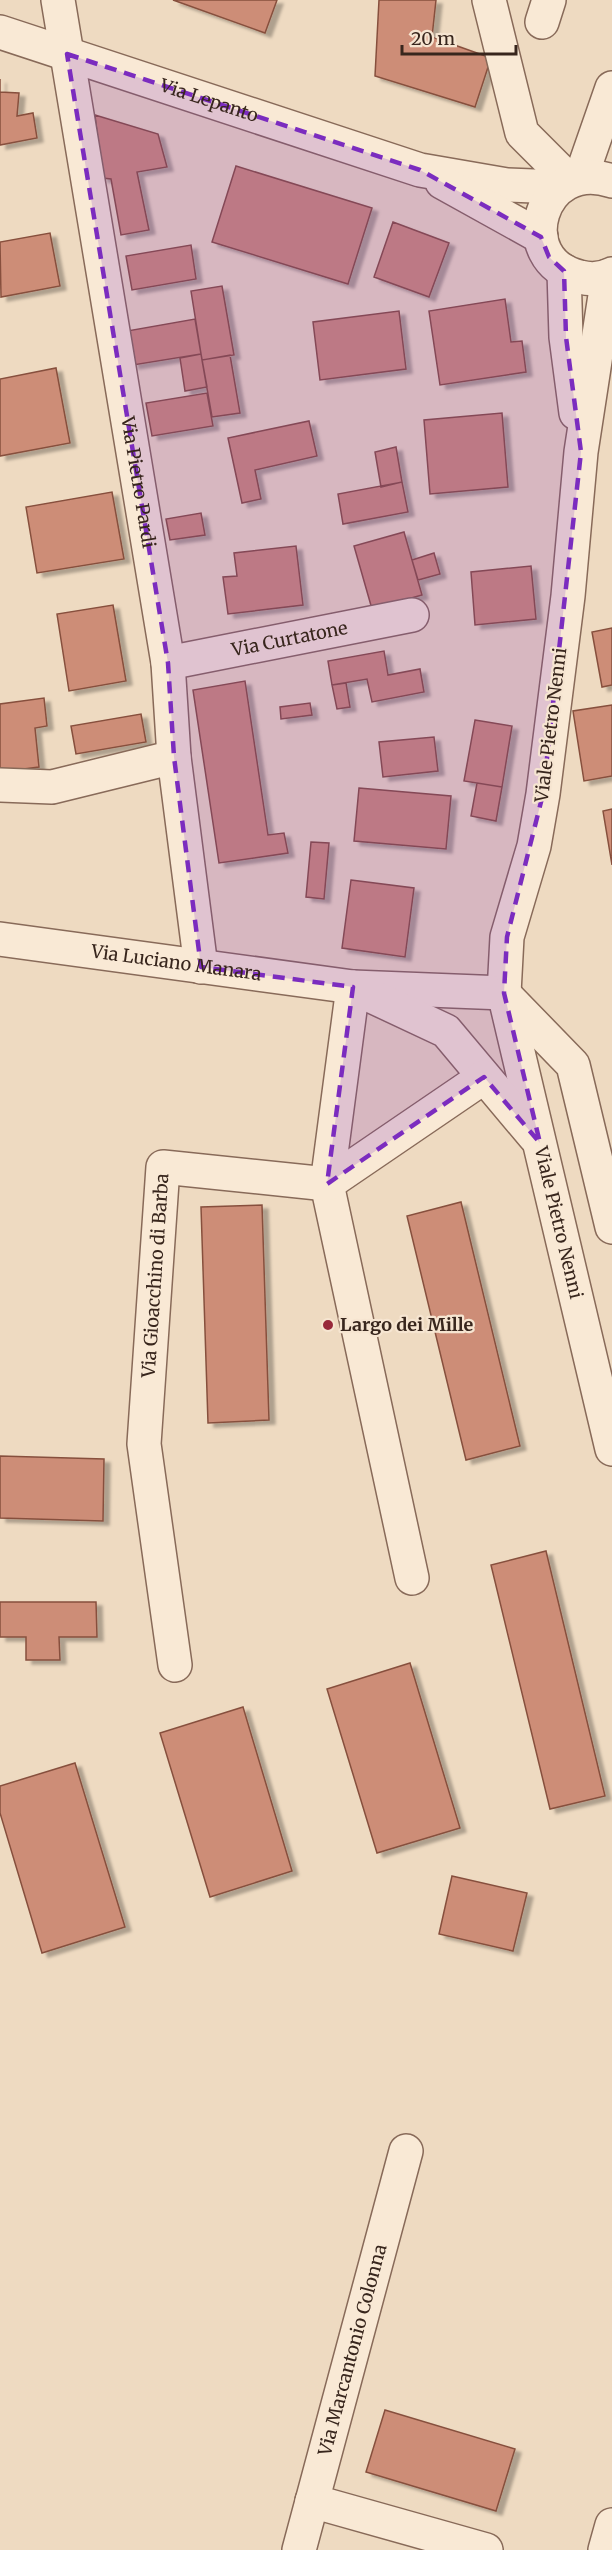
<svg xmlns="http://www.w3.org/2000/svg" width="612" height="2550" viewBox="0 0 612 2550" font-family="Merriweather,serif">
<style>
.building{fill:#cd8d77;stroke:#87503e;stroke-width:1.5;filter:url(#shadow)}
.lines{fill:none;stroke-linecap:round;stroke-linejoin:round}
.minor-casing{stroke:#886a59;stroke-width:36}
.minor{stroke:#f9e9d5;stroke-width:33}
.marked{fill:#7b2cbf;fill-opacity:0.2;stroke:#7b2cbf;stroke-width:4.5;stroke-dasharray:12 8;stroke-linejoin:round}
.poi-dot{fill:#98283a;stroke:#f6e5d1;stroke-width:2}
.labels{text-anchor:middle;stroke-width:4.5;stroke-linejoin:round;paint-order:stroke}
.street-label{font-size:18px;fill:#38261d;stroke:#f6e5d1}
.poi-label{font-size:18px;font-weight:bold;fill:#38261d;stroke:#f6e5d1;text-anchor:start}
</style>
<defs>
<filter id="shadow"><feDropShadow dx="6" dy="4" stdDeviation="1.5" flood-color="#0004"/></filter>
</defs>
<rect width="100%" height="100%" fill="#eedac1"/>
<path class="building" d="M173 0H277L265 33Z
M379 0H436L432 37 491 58 475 107 375 76Z
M0 79V92L19 93 17 116 33 113 37 138 0 145Z
M95 115 158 134 167 167 137 172 149 230 121 235 111 179 102 178Z
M236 166 372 208 348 284 212 242Z
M393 222 449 243 429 297 374 277Z
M50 233 60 286 1 297 0 242Z
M191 245 196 279 132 290 126 256Z
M222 286 234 355 202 360 191 291Z
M505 299 511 342 522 341 526 372 440 385 429 311Z
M399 311 406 369 320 380 313 322Z
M195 319 201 354 133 365 127 331Z
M201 354 207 387 185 391 180 358Z
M230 355 240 413 212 417 202 360Z
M56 368 70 443 0 456V379Z
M207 393 213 426 152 436 146 403Z
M502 413 508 487 430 494 424 420Z
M309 421 317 456 255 470 261 499 242 503 228 438Z
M396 447 402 482 381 487 375 452Z
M402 482 408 512 343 524 338 494Z
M112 492 124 559 37 573 26 507Z
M201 513 205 535 170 540 166 519Z
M404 532 422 595 372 609 354 546Z
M296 546 303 605 228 614 223 577 237 576 234 553Z
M434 553 440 574 418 580 412 560Z
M531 566 536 619 475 625 471 572Z
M113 605 126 681 69 691 57 614Z
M612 628V685L602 687 592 632Z
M384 651 388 675 420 669 424 692 372 702 367 679 332 685 328 661Z
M245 681 268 835 284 833 288 853 219 863 193 690Z
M346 683 350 707 337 709 332 685Z
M44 698 47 726 35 728 39 767 0 772V704Z
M310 703 312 715 281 719 280 707Z
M612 705V776L584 781 573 711Z
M141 714 146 742 76 754 71 726Z
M475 720 512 726 502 787 464 781Z
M434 737 438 771 383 777 379 742Z
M477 783 502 787 496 821 471 816Z
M359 788 451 796 446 849 354 841Z
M612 809V865L603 811Z
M311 842 329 843 324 899 306 897Z
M351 880 414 888 405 957 342 948Z
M461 1202 520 1446 466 1460 407 1216Z
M262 1205 269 1420 208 1423 201 1207Z
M0 1456 104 1459 103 1521 0 1518Z
M546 1551 605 1796 550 1809 491 1565Z
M0 1602H96L97 1637H59L60 1660H26V1637H0Z
M410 1663 460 1828 377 1853 327 1689Z
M243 1707 292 1871 210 1897 160 1733Z
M75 1763 125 1927 42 1953 0 1813V1786Z
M452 1876 527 1893 513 1951 439 1934Z
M385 2410 515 2449 496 2511 366 2472Z"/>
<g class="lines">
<defs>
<g id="minor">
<path id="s1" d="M58 0 168 663 174 757 201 967"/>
<path d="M489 0 522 133 570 181"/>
<path d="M542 22 549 0"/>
<path id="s2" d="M0 32 420 170 507 185 560 187"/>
<path d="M581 177 612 88"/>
<path d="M612 181C540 156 510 261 580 277 591 280 602 279 612 274"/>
<path d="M442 182 541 237"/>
<path d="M564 271 566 337 576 413"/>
<path id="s3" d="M608 276 581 452 568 596 543 794 534 846 507 937 504 993 612 1449"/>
<path id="s4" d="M168 663 412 615"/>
<path d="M0 785 52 787 174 757"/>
<path id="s5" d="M0 939 353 987 504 993"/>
<path d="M353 987 327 1184 412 1578"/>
<path d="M365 993 446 1031 535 1137"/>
<path d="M504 994 573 1065 612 1227"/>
<path id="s6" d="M175 1665 144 1444 163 1167 327 1184 484 1077"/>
<path d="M312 2501 486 2550"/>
<path id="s7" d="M299 2550 406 2151"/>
<path d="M605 2550 612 2525"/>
</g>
</defs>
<use href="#minor" class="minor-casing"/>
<use href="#minor" class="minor"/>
</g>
<path class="marked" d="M67 54 420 170 541 237 549 257 564 271 566 337 581 452 543 794 507 937 504 993 540 1143 484 1077 327 1184 353 987 201 967 174 757 168 663Z"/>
<circle class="poi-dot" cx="328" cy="1325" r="6"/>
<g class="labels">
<g class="street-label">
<text dy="6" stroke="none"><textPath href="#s2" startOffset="220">Via Lepanto</textPath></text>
<text dy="6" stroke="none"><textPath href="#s1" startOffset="489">Via Pietro Pardi</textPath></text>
<text dy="6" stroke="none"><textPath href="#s4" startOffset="124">Via Curtatone</textPath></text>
<text transform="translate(551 725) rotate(-83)" y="6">Viale Pietro Nenni</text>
<text dy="6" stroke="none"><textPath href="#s5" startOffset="178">Via Luciano Manara</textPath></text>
<text dy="6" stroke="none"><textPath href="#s3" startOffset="962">Viale Pietro Nenni</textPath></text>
<text dy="6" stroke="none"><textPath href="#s6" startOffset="392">Via Gioacchino di Barba</textPath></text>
<text dy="6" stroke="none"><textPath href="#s7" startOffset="207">Via Marcantonio Colonna</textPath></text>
</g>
<g class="poi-label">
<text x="340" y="1331">Largo dei Mille</text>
</g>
</g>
<path d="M402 45v9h114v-9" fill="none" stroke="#38261d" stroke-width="3"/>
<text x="411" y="45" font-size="18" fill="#38261d" stroke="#f6e5d1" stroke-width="4.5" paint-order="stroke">20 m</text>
</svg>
